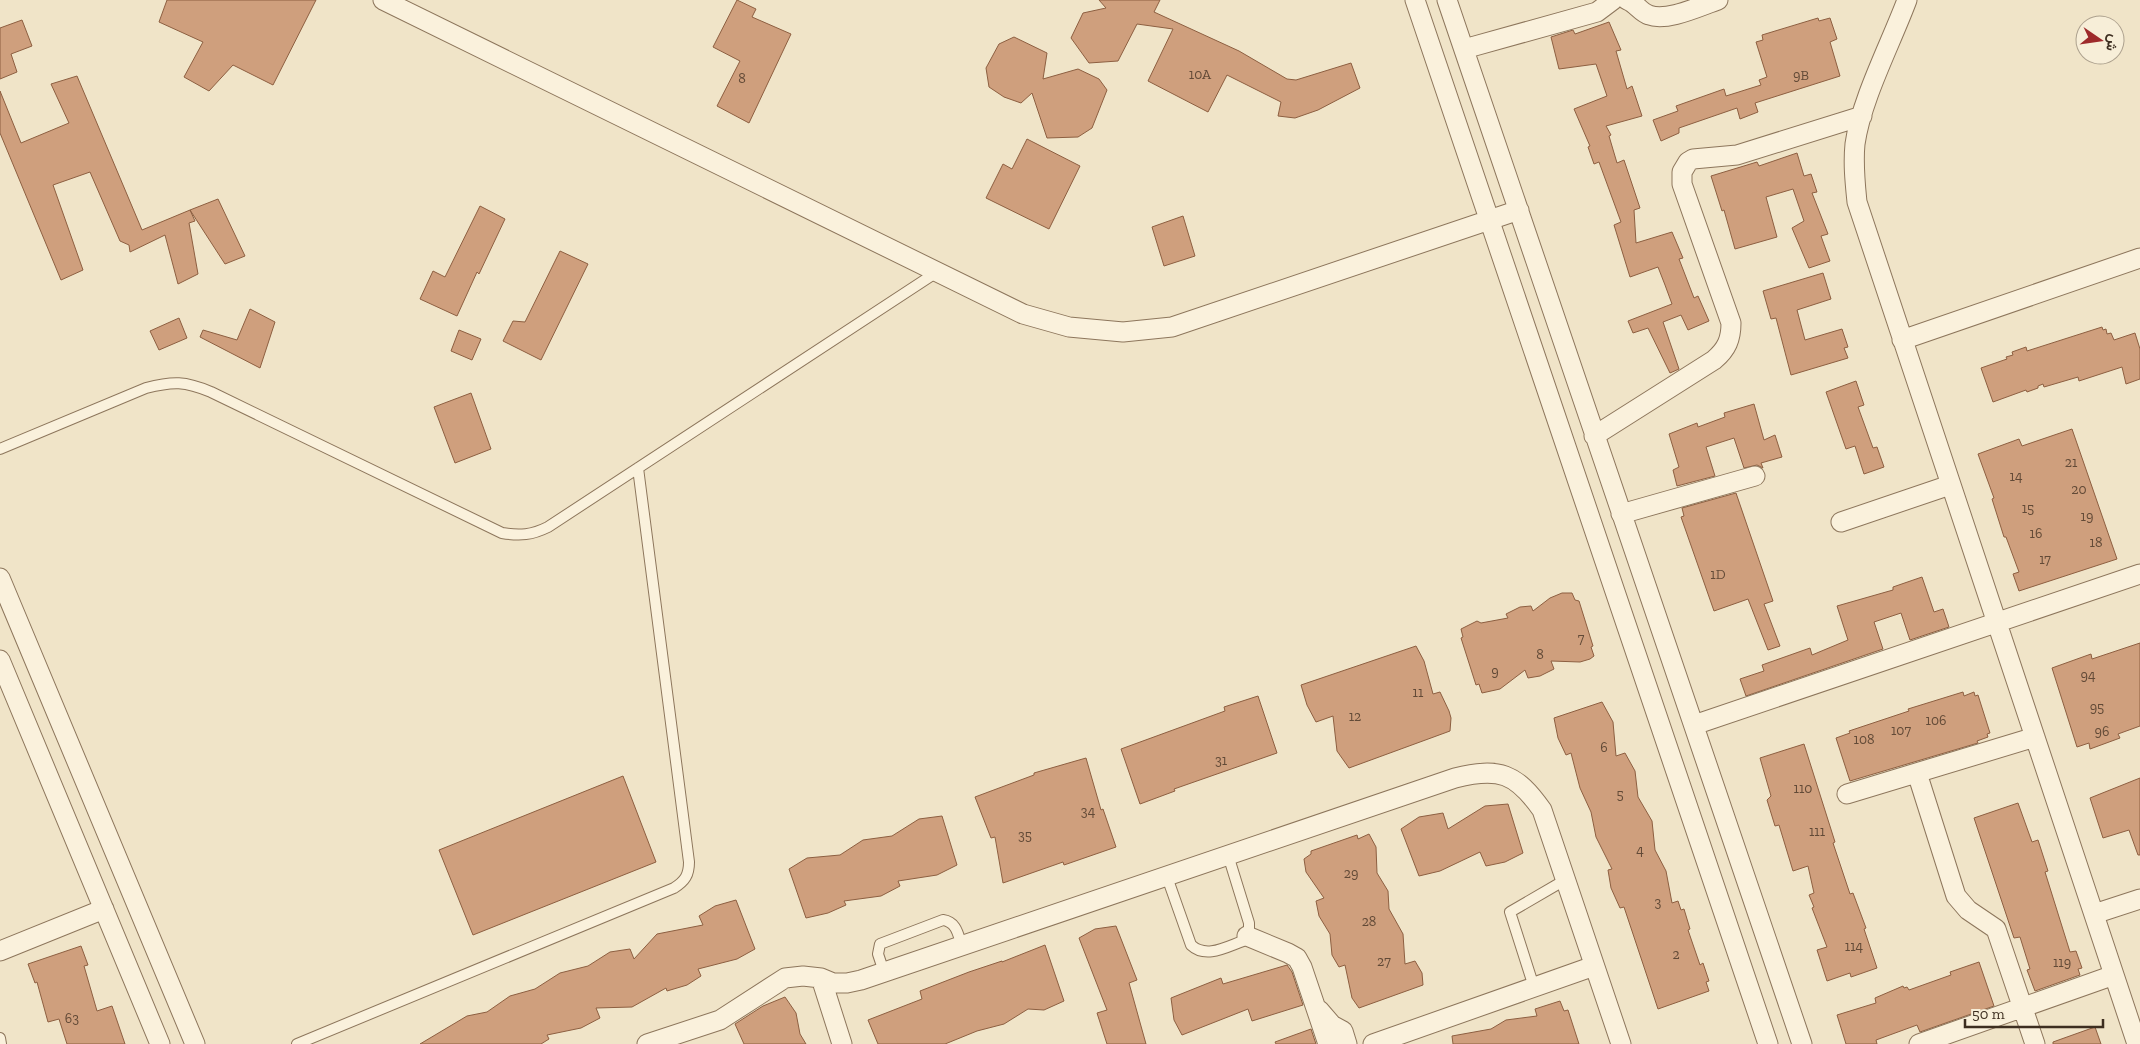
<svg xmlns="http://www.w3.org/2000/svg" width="2140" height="1044" viewBox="0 0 2140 1044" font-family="'Zilla Slab',Vazirmatn,serif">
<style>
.building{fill:#cf9f7d;stroke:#8d5f41}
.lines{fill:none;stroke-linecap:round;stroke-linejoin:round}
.service-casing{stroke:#8d765c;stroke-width:12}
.minor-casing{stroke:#8d765c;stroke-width:21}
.service{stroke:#faf1dc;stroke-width:10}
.minor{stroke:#faf1dc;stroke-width:19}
.labels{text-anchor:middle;stroke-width:4;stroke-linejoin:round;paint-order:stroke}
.number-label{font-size:14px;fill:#624a37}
</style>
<rect width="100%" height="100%" fill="#f0e4c8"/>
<path class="building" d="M167 0H316L273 85 233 65 209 91 184 77 203 42 159 22Z
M737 0 756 9 752 17 791 34 749 123 717 106 740 61 713 47Z
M1099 0H1160L1154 12 1239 51 1287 79 1296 80 1351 63 1360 88 1318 110 1295 118 1278 116 1281 102 1227 75 1208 112 1148 81 1173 29 1137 24 1118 61 1089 63 1071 38 1083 13 1106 8Z
M1818 18 1819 21 1830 18 1837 39 1830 42 1840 76 1755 103 1758 112 1740 119 1737 108 1679 128V133L1661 141 1653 120 1678 111 1676 106 1724 89 1726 96 1761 85 1759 80 1767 77 1756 42 1763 40 1762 35Z
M22 20 32 46 11 54 17 72 0 79V28Z
M1609 22 1621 50 1616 51 1627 89 1632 86 1642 116 1606 126 1611 135 1609 136 1617 163 1624 160 1640 208 1634 210 1636 243 1672 232 1683 258 1679 259 1694 298 1698 296 1709 321 1688 330 1681 315 1663 322 1679 369 1670 373 1648 328 1633 333 1628 321 1672 304 1665 285 1658 267 1630 277 1614 225 1621 222 1599 162 1594 164 1588 147 1590 146 1574 109 1607 96 1596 64 1559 69 1551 37 1573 30 1575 34Z
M1014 37 1047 53 1043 79 1078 69 1099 79 1107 90 1092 128 1078 137 1047 138 1032 93 1021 103 1004 97 989 87 986 68 999 44Z
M77 76 142 230 190 210 195 221 189 223 198 274 178 284 165 235 130 252 129 245 120 241 90 172 53 185 83 270 61 280 0 133V91L21 143 69 123 51 84Z
M1027 139 1080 166 1049 229 986 198 1003 164 1012 169Z
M1797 153 1804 176 1811 174 1817 192 1812 193 1828 234 1821 236 1830 261 1809 268 1792 228 1804 221 1793 189 1766 197 1777 237 1735 249 1724 210 1722 211 1711 176 1757 162 1759 166Z
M218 199 245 256 225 264 190 210Z
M480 206 505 219 479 274 477 272 457 316 420 299 433 271 445 277Z
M1183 216 1195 256 1164 266 1152 227Z
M560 251 588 264 541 360 503 341 513 321 525 322Z
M1823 273 1831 299 1797 310 1805 340 1842 329 1848 347 1844 348 1848 358 1791 375 1776 318 1771 319 1763 291Z
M250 309 275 322 260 368 200 337 203 330 237 340Z
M179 318 187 338 159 350 150 331Z
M2102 327 2103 330 2106 329 2107 334 2111 333 2114 340 2135 333 2140 349V379L2126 384 2122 367 2079 381 2078 377 2044 387 2043 384 2038 386V388L2027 392 2026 390 1993 402 1981 368 2007 359 2006 357 2013 355 2012 352 2026 347 2027 351Z
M459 330 481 339 472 360 451 351Z
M1856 381 1864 405 1858 407 1873 448 1877 447 1884 467 1864 474 1855 446 1846 449 1826 392Z
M471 393 491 449 455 463 434 407Z
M1754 404 1764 440 1775 435 1782 457 1761 463 1763 468 1757 465 1744 468 1734 438 1706 447 1715 476 1677 486 1673 470 1679 467 1669 434 1697 423 1698 427 1725 417 1724 413Z
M2072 429 2117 559 2019 591 2013 574 2019 572 2006 537H2004L1992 499 1994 498 1978 454 2019 439 2022 446Z
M1736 493 1773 601 1764 604 1780 646 1768 650 1748 599 1714 611 1681 517 1684 516 1682 508Z
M1922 577 1934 612 1943 609 1949 627 1910 640 1901 613 1874 622 1883 649 1746 696 1740 679 1764 671 1762 665 1810 648 1812 655 1848 640 1837 606 1893 590V587Z
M1562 593H1572L1575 600 1579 601 1593 646 1591 647 1594 656 1590 659 1580 662 1551 661 1554 669 1540 676 1528 678 1525 670 1500 689 1482 693 1479 684 1476 685 1461 638 1463 637 1461 629 1477 621 1481 623 1508 618 1506 614 1520 607 1531 606 1533 611 1550 598Z
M2140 643V726L2118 734 2120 738 2090 749 2089 743 2077 747 2052 668 2091 654 2092 659Z
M1416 646 1424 661 1433 694 1440 692 1449 711 1451 718 1450 731 1349 768 1337 751 1333 716 1316 722 1307 705 1301 685Z
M1963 692 1964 696 1974 692 1975 696 1978 695 1990 733 1987 734 1988 737 1977 741 1978 743 1850 781 1836 738 1850 733 1849 731 1909 711 1908 709Z
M1258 696 1277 753 1174 789 1175 791 1140 804 1121 749 1225 711 1224 707Z
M1602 702 1613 722 1616 756 1625 753 1635 771 1638 797 1652 821 1655 850 1666 871 1672 903 1678 901 1681 910 1684 909 1690 929 1688 930 1700 965 1703 963 1709 981 1706 982 1709 991 1658 1009 1624 907 1620 908 1611 888 1608 870 1612 869 1596 837 1591 812 1580 788 1571 753 1566 755 1558 738 1554 718Z
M1804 744 1835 842 1833 843 1850 894 1853 893 1866 928 1864 929 1877 968 1851 977 1850 973 1827 981 1817 950 1827 947 1812 908 1814 907 1809 895 1814 893 1808 866 1793 871 1779 825 1775 826 1767 800 1771 796 1760 758Z
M1086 758 1101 810 1103 809 1116 847 1064 865 1063 862 1003 883 995 837 991 838 975 797 1034 775V773Z
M623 776 656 862 473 935 439 850Z
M2140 778V855H2138L2129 830 2103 838 2090 798Z
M2018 803 2032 842 2038 840 2048 871 2045 872 2070 952 2076 951 2082 968 2078 969 2080 975 2035 991 2027 970 2030 969 2020 937 2014 938 1974 818Z
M1508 804 1523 853 1505 862 1486 866 1480 852 1440 871 1419 876 1401 829 1419 817 1443 813 1448 829 1485 806Z
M942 816 957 865 937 875 898 881 900 886 881 896 844 901 846 905 828 913 806 918 789 869 807 858 840 855 863 840 892 836 919 819Z
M1369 834 1376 847 1377 873 1388 891 1389 909 1403 934 1405 964 1415 961 1422 973 1423 985 1359 1008 1352 998 1345 965 1339 967 1332 955 1330 934 1319 916 1316 901 1324 898 1306 872 1304 859 1311 854V851L1357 835 1358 839Z
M736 900 755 949 737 959 698 969 701 976 687 985 667 991 666 988 632 1007 596 1008 600 1018 581 1028 547 1035 549 1039 541 1044H420L467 1016 487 1012 510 996 535 989 560 973 588 966 610 952 630 949 634 959 657 934 703 925 699 916 715 906Z
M1116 926 1137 980 1129 983 1146 1044H1107L1097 1013 1107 1010 1079 938 1095 929Z
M1045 945 1064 1001 1044 1010 1028 1009 1004 1024 977 1031 945 1044H878L868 1020 922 999 920 991 969 972 1002 961V962Z
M81 946 88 965 84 966 97 1011 112 1006 125 1044H67L59 1019 48 1022 37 982 35 983 28 964Z
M1979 962 1994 1006 1920 1032 1917 1025 1876 1040 1877 1044H1846L1837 1015 1876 1003 1875 998 1903 986 1904 988 1907 987 1909 990 1951 975 1950 972Z
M1287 965 1292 972 1303 1005 1252 1021 1248 1009 1182 1035 1174 1020 1171 998 1221 978 1223 984Z
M785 997 796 1013 800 1034 806 1044H744L735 1024 763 1006Z
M1560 1001 1564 1011 1568 1010 1579 1044H1453L1452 1036 1491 1029 1506 1020 1537 1016 1535 1009Z
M2095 1027 2101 1044H2053V1042Z
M1311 1029 1316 1044H1276L1275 1042Z"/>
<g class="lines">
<defs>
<path id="service" d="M0 449 146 388C173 381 185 381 211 392L502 533C520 536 532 535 548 527L937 272
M1167 877 1191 945C1206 959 1226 947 1243 941L1249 930V923L1228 855
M884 972 878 954 880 944 943 920C957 922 958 935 962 946
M1534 987 1510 912 1565 880
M0 1038 1 1044
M297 1044 674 888C685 881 689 875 689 862L638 468"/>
<path id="minor" d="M383 0 1023 314 1069 327 1123 332 1172 327 1519 210
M1415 0 1768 1044
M1447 0 1802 1044
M1627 0C1636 3 1640 12 1649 15 1667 22 1700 6 1718 0
M1907 0C1891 43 1861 100 1855 144 1853 164 1855 182 1857 202L2137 1044
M1464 49 1597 12 1613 0
M1902 340 2140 258
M1594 436 1714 360C1727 349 1731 339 1731 323L1682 184V172L1688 162 1693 159 1737 155 1862 116
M1621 514 1755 476
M1841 522 1950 485
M0 578 195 1044
M0 660 160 1044
M1694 725 2140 574
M1917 773 1956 896 1968 910 1996 929 2035 1044
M1847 794 2035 737
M2094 914 2140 899
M1247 936 1288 953 1297 958 1302 967 1328 1044
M0 951 104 909
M821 978 842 1044
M1319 1010 1332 1025 1343 1031 1347 1044
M647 1044 720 1020 785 978 803 976 821 978 833 983H847L861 980 1455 778C1499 767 1516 773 1542 810L1621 1044
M1373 1044 1594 966
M1919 1044 2114 975"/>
</defs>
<use href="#service" class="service-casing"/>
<use href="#minor" class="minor-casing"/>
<use href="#service" class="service"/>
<use href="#minor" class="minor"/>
</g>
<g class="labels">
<g class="number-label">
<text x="1200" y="79">10A</text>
<text x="1801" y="80">9B</text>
<text x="742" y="83">8</text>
<text x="2071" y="467">21</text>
<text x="2016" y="481">14</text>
<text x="2079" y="494">20</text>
<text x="2028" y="513">15</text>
<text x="2087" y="521">19</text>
<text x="2036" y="538">16</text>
<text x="2096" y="547">18</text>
<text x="2045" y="564">17</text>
<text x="1718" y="579">1D</text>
<text x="1581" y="643">7</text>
<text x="1540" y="659">8</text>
<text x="1495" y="676">9</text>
<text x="2088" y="680">94</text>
<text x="1418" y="697">11</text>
<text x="2097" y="712">95</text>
<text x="1355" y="721">12</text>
<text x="1936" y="725">106</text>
<text x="1901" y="735">107</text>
<text x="2102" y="736">96</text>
<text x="1864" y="744">108</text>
<text x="1604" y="752">6</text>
<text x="1221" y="765">31</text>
<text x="1803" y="793">110</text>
<text x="1620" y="799">5</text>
<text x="1088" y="816">34</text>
<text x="1817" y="836">111</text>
<text x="1025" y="840">35</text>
<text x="1640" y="855">4</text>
<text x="1351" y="878">29</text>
<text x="1658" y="907">3</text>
<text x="1369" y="926">28</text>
<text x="1854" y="951">114</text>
<text x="1676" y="959">2</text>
<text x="1384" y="966">27</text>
<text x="2062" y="967">119</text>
<text x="72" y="1023">63</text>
</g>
</g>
<g transform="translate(2100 40) rotate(103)"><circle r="24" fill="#f7eed8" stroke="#ada18e"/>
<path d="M0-4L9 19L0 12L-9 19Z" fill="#9e2a2b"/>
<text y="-8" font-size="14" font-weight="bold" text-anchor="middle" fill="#3d2e20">ش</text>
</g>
<path d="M1965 1019v8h138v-8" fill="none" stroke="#3d2e20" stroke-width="2.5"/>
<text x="1972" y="1019" font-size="15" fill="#3d2e20" stroke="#f7eed8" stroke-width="4" paint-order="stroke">50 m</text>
</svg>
